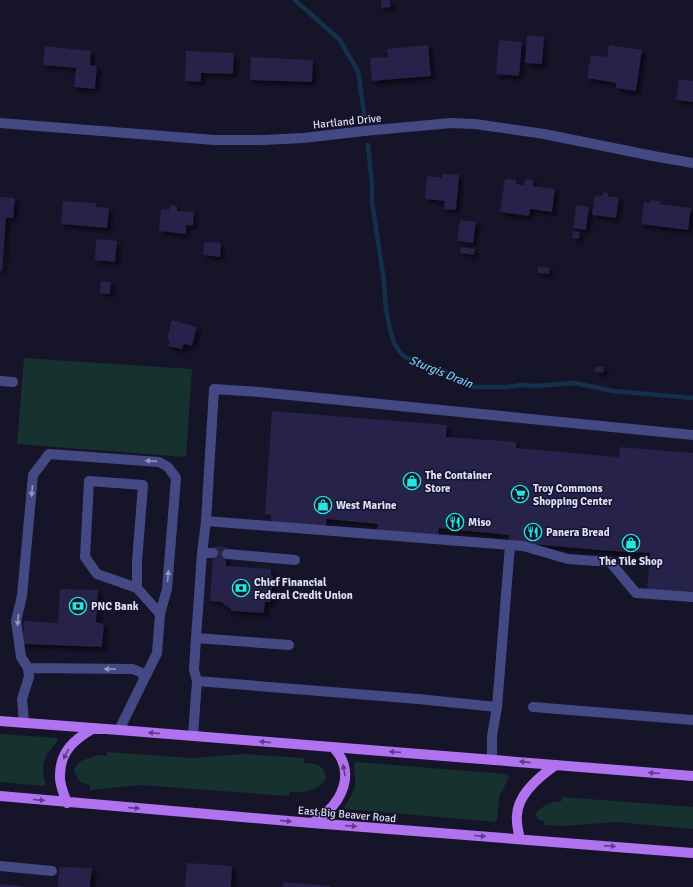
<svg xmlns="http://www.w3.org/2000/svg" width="693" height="887" viewBox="0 0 693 887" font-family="Signika,sans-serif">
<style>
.green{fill:#17322e}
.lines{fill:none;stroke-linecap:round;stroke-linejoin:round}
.stream{stroke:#15304b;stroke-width:4.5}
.building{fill:#252248;filter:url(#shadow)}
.minor{stroke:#444983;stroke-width:10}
.major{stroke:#b172f0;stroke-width:10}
.oneway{fill:#9294c0}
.oneway2{fill:#5b3e83}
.labels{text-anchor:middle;stroke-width:3;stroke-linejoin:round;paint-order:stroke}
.street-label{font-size:11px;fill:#dfdffc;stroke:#151429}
.poi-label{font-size:11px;font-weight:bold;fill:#dfdffc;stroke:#151429;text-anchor:start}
.water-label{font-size:12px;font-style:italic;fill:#78c7f0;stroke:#151429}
</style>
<defs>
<filter id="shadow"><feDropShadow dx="3.5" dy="3.5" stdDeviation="2" flood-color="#0009"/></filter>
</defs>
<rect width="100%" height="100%" fill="#151429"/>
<path class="green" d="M24 358 192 369 186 457 17 444Z
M0 734 57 738 58 741C45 755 39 764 46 784L44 786 0 782Z
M107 752 192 758 244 754 304 758V763C316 764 324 764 326 778 320 791 303 793 290 792L289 796 140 785 90 790V785L80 782 76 775 74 771 76 766 81 761 98 755 107 756Z
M356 762 506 774 509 777 499 797 497 820 496 822 345 809 344 807C357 789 356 785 354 764Z
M562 797 693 807V829L616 822 564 826 544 825V821L540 820 537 818 536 813C545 804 550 802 562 801Z"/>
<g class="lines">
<path class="stream" d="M295 0 339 39 358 71 365 120
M368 145 372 184V202L384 281 386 309 389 325 394 343 400 352 405 357 419 363 442 370 455 376 468 386 472 387H507L522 385 534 386 575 383 613 391 693 398"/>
</g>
<path class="building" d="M381 0H390L391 7 381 8Z
M527 35 544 37 542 64 525 63Z
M499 40 522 42 519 76 496 74Z
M428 45 431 76 372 81 370 58 388 57 387 49Z
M609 45 642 50 636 91 616 88V83L587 78 591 55 607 57Z
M45 46 91 51 90 65 97 66 95 89 74 87 76 68 43 65Z
M186 51 234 53 233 74 201 73V82L185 81Z
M251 57 313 60 312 82 250 80Z
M679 79 693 81V102L676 100Z
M442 174 459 175 456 210 444 209 445 201 425 199 427 176 442 178Z
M505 179 517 180 516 184 524 185 525 179 534 180 533 186 555 189 552 212 530 209 529 216 500 212Z
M603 192 608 193V196L619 198 616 218 592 215 595 195 603 196Z
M0 197 15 198 13 218H6L2 271 0 270Z
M651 200 661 201 660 204 691 208 688 230 641 224 644 202 651 203Z
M63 201 96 203V207L109 208 107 228 61 224Z
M170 205 177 206V211L194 212 193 226 186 225V234L159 231 161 209 169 210Z
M576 205 589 207 586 230 573 228Z
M460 220 476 222 473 243 457 241Z
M573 231 580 232 579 239 572 238Z
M96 239 117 241 115 262 95 260Z
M204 242 221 243 220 257 203 255Z
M461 247 475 249 474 255 460 253Z
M538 266 550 268 549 274 538 273Z
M101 281 111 282 110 294 100 293Z
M172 320 197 327 192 346 184 344 182 349 168 346 170 340 167 339Z
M596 366 604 367 603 373 595 372Z
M272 411 447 425 446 437 516 442V448L619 457 620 447 693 453V594L647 590 650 553 611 551 508 542 509 535 439 528 438 537 377 531 378 524 327 519 326 527 271 521V515L265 514Z
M214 546 227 547 226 566 271 569V575H273L271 602H265L264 613 231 611V609L221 602 210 601Z
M60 589 98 590 96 622 104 624 102 647 23 644 24 621 58 623Z
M187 863 232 866 231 887H185Z
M59 867 92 868 90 887H58Z
M283 882 330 886V887H283Z
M0 884 23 886V887H0Z"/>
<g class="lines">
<path class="minor" d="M0 123 214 140H263L303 138 364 131 451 123 475 124 544 134 653 156 693 163
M0 381 13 382
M206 521 510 545 523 546 568 559 610 562 636 593 693 597
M202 553H213
M227 554 295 560
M137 588 97 574 85 557 89 481 143 485 137 562V588L160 614
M196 638 289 645
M28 668 133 669 142 673 144 679
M197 681 418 699 497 707
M533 707 693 720
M24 723 22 699 29 677 28 668 21 657 16 621 22 596 33 475 49 454 159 462 168 467 176 478 167 589 160 614 157 653 119 730
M193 736 197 681 194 670 196 638 202 553 206 521 214 389 259 392 693 435
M492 760V736L497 707 510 545
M0 866 52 871"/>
<path class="major" d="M0 721 119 730 693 776
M0 796 312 823 693 853
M67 803C64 794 59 784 60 775 60 751 75 739 94 728
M312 823C317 820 323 816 327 812 342 798 351 777 341 758 339 754 336 751 334 748
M520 839C518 831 516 823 517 815 518 794 540 776 556 765"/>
</g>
<defs><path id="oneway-solid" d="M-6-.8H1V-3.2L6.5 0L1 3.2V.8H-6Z"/></defs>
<g class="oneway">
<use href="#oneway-solid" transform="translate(151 461) rotate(-176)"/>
<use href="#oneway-solid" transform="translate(32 491) rotate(95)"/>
<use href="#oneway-solid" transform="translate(168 576) rotate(-85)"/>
<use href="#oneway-solid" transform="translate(18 620) rotate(95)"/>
<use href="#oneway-solid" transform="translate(110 669) rotate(-179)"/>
</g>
<g class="oneway2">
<use href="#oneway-solid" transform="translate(154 733) rotate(-175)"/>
<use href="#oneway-solid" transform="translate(265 742) rotate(-175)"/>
<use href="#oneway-solid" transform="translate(395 752) rotate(-176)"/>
<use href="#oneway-solid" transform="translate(66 754) rotate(118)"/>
<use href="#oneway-solid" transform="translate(525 762) rotate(-175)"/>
<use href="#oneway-solid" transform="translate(344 770) rotate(-100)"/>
<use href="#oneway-solid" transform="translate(654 773) rotate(-175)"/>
<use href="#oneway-solid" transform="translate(39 800) rotate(5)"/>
<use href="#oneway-solid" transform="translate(134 808) rotate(5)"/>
<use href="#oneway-solid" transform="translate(286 821) rotate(6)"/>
<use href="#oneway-solid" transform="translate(351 826) rotate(4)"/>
<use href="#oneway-solid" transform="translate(480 836) rotate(5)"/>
<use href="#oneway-solid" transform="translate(610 846) rotate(4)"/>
</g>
<defs>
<symbol id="shop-ring" viewBox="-11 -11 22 22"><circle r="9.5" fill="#151429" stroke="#20e7e2" stroke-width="1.5"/><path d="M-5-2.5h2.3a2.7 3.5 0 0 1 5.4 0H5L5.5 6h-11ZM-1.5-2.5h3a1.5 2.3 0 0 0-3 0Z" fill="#20e7e2"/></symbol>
<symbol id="supermarket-ring" viewBox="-11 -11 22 22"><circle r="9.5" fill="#151429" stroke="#20e7e2" stroke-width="1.5"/><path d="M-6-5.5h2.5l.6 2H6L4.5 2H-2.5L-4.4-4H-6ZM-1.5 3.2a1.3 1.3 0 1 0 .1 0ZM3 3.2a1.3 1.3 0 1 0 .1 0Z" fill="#20e7e2"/></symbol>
<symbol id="restaurant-ring" viewBox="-11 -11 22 22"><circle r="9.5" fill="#151429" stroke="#20e7e2" stroke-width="1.5"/><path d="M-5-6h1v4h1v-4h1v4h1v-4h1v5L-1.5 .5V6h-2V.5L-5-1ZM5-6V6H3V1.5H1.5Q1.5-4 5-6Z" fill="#20e7e2"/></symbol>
<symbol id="bank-ring" viewBox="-11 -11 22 22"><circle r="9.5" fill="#151429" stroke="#20e7e2" stroke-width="1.5"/><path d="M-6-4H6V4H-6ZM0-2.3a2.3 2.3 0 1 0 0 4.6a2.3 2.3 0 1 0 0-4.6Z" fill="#20e7e2"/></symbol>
</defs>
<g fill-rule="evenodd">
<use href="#shop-ring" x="402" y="471" width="20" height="20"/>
<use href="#supermarket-ring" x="510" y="484" width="20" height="20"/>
<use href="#shop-ring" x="313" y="495" width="20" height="20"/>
<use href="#restaurant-ring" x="445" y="512" width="20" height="20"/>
<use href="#restaurant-ring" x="523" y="522" width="20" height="20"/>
<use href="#shop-ring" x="621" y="533" width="20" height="20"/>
<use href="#bank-ring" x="231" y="578" width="20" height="20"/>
<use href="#bank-ring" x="68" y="596" width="20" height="20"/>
</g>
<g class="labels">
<g class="street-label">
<text transform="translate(347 121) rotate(-6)" y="4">Hartland Drive</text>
<text transform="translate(347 814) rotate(5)" y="4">East Big Beaver Road</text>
</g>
<g class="poi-label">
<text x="425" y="479">The Container<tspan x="425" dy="13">Store</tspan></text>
<text x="533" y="492">Troy Commons<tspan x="533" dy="13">Shopping Center</tspan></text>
<text x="336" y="509">West Marine</text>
<text x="468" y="526">Miso</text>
<text x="546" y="536">Panera Bread</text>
<text x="631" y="565" text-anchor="middle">The Tile Shop</text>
<text x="254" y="586">Chief Financial<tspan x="254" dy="13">Federal Credit Union</tspan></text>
<text x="91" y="610">PNC Bank</text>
</g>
<g class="water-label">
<text transform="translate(441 372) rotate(22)" y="4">Sturgis Drain</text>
</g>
</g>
</svg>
